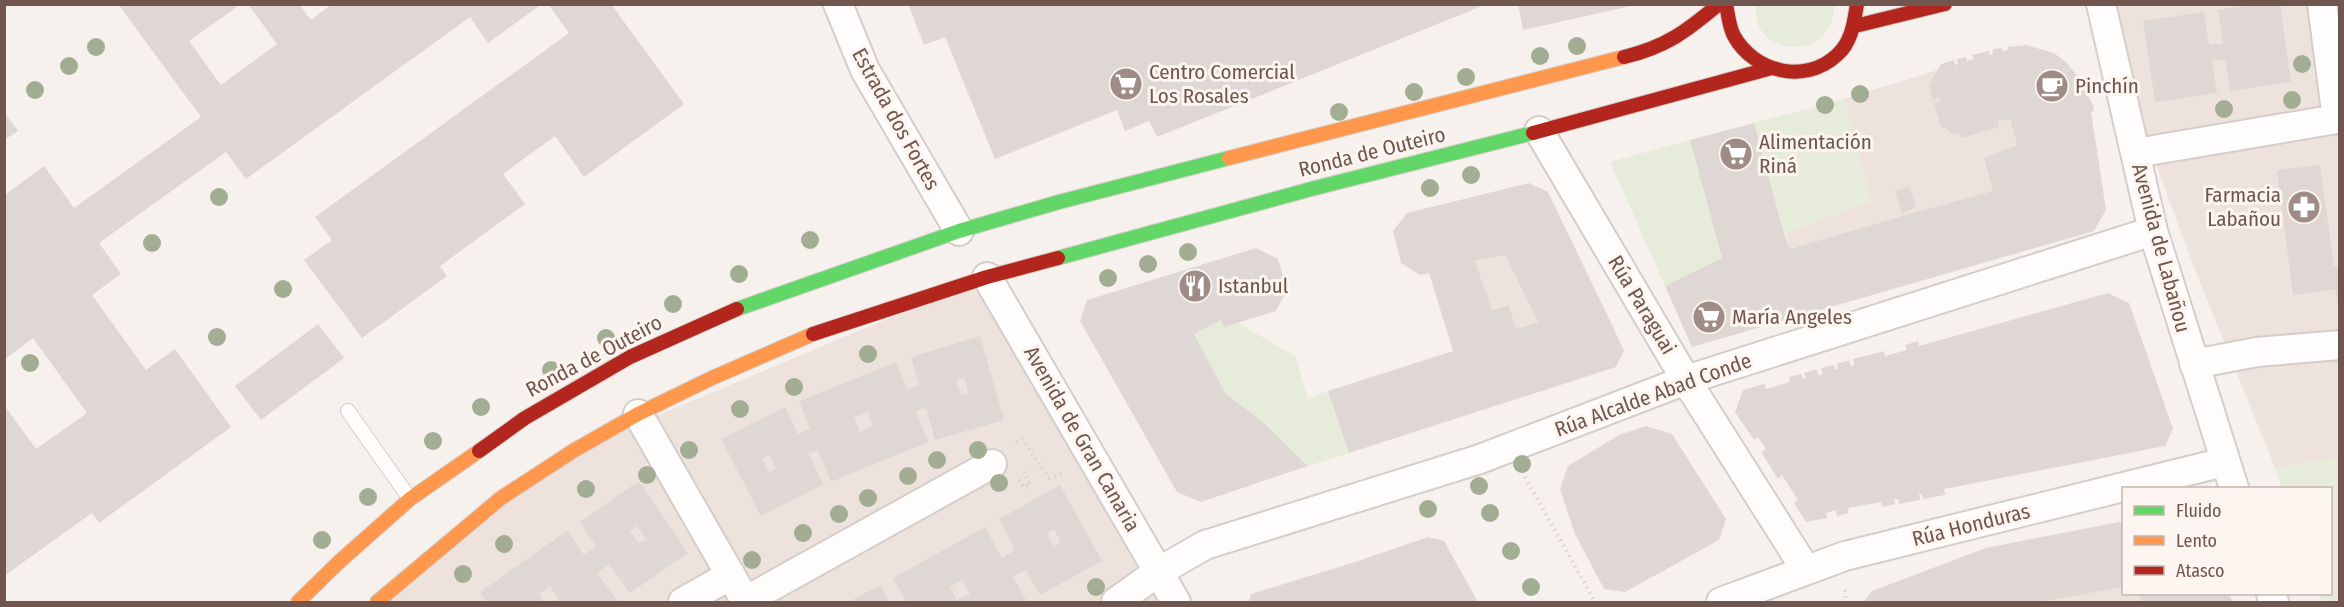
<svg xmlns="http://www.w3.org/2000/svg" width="2344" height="607" viewBox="0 0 2344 607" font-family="'Fira Sans Condensed',sans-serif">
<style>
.residential{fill:#eee3dc}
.green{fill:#e7ebd9}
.building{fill:#dfd7d3;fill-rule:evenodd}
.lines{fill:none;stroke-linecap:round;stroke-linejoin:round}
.lane-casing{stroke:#d5cdca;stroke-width:16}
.street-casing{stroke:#d5cdca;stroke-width:32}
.fast-casing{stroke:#d5cdca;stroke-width:16}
.slow-casing{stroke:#d5cdca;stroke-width:16}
.jam-casing{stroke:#d5cdca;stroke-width:16}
.path{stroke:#d9d1d0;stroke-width:4;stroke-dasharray:1.5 4.5;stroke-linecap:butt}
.lane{stroke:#fefdfc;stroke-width:14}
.street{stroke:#fefdfc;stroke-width:28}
.fast{stroke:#63d668;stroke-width:14}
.slow{stroke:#ff974d;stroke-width:14}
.jam{stroke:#b3261e;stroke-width:14}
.tree{fill:#a2ad93}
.labels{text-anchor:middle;stroke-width:6;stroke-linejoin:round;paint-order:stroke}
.poi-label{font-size:21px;fill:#715650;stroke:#fdf5ef;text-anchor:start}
.street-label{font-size:21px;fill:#715650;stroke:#fdf5ef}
</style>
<rect width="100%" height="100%" fill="#f6f1ed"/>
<path class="residential" d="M2097 5H2339V458L2275 468 2195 270Z
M1944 68 1935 85 1946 123 1961 133 2010 119 2017 145 1984 158 1993 191 1790 249 1785 233 1871 201 1844 99Z
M1505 255 1538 322 1516 329 1509 305 1492 310 1475 261Z
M987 277 1174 602H377L573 451Z
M2123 587 2124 594H2140L2141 602H2040Z"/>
<path class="green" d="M1756 5H1834C1835 65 1749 57 1756 5Z
M1844 99 1871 201 1784 234 1754 123Z
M1690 140 1722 258 1665 286 1610 162Z
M1221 320 1238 323 1295 356 1308 398 1328 391 1349 453 1308 466 1262 421 1226 394 1194 334Z
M2339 458V602H2322L2319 594H2330V488H2282L2275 468Z"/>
<path class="building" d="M118 4H241L189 41 221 85 277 44 248 4H299L311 20 332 4H542L488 43 470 17 246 179 226 152 99 243 121 274 92 295 146 370 175 349 231 427 99 523 92 513 4 576V405L36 449 87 413 33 338 5 359V195L44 166 74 208 201 117Z
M548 4H611L684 104 584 177 555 136 503 174 525 204 440 266 447 276 362 338 304 260 332 240 315 217 569 33Z
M908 4H1481L1482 6 1157 137 1149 121 1125 131 1117 110 995 159 945 37 924 45Z
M1518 4H1636V5L1523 30Z
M2254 4H2280L2291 82 2230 91 2225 59 2212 61 2217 93 2155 102 2143 21 2204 12 2209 45 2223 43 2218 10Z
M2026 45 2054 53 2066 62 2080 79 2093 106 2094 111 2091 112 2092 118 2106 210 2094 231 1692 347 1665 286 1722 258 1690 140 1754 123 1784 234 1790 249 1903 216 1993 191 1984 158 2017 145 2010 119 1998 122 1999 127 1961 138 1959 133 1955 135 1941 126 1934 103 1940 101 1939 98 1933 100 1929 85 1941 64 1954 60 1955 65 1958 64 1957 59 1966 57 1967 61 1974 59 1972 55 1989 51 1990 55 1993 54 1992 50 1995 49 2002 48 2003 51 2008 50 2007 47Z
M4 112 18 131 4 140Z
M2320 165 2334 266H2340V313L2335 289 2293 295 2285 232 2277 170Z
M1529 183 1548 192 1613 327 1624 351 1616 367 1349 453 1328 391 1453 351 1429 273 1420 275 1401 263 1393 231 1407 213ZM1505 255 1538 322 1516 329 1509 305 1492 310 1475 261Z
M1909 186 1916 207 1902 213 1895 191Z
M1256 248 1278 259 1287 290 1276 311 1224 327 1221 320 1194 334 1226 394 1262 421 1308 466 1201 502 1177 492 1080 321 1087 300Z
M2108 293 2129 303 2173 429 2165 446 1944 489 1945 495 1923 499 1922 494H1919L1920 500 1899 504 1898 499H1894L1895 504 1882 507 1881 502 1848 508 1849 513 1837 516 1836 510 1826 513 1827 518 1806 522 1794 503 1798 500 1782 475 1778 479 1761 452 1766 449 1758 437 1754 440 1735 412 1743 390 1764 384 1766 389 1790 382 1789 377 1801 374 1803 379 1806 378 1804 373 1817 369 1818 375 1823 374 1821 368 1834 365 1835 370 1838 369 1837 364 1849 360 1851 366 1854 365 1853 359 1884 351 1885 356 1907 350 1905 345 1918 341 1919 346Z
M318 324 344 358 261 420 235 386Z
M980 336 1004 420 935 440 926 408 916 411 928 442 831 482 818 450 809 454 823 485 761 516 721 439 785 407 798 434 810 429 799 401 896 362 907 389 919 385 911 357ZM964 378 968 393 961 395 956 380ZM868 412 873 426 860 432 854 417ZM769 455 776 469 769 472 762 459Z
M1646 426 1672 434 1726 519 1719 540 1625 592 1604 589 1575 534 1560 489 1568 466 1619 435Z
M639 481 688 553 630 593 609 564 597 573 618 602H554L559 599 550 587 539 594 544 602H487L480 592 567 531 584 555 596 546 580 522ZM637 526 646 539 639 543 630 531Z
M1060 485 1102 561 1040 595 1026 570 1020 573 1013 577 1027 602H907L893 578 985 527 1002 558 1015 550 999 519ZM1054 529 1061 542 1054 546 1047 533ZM962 580 970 594 957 600 950 587Z
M2124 521V587L2040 602H1863L1872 591 1986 548Z
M1428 537 1444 541 1478 602H1249L1251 594 1352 563Z
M880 585 889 602H849Z
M2140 594H2229L2233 602 2162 601 2141 602Z"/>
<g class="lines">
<defs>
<path id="lane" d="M348 411 410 499"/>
<path id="street" d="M838 4 865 70 959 231
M2101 4 2153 231 2234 488
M1539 131 1686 380 1806 570
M2136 153 2337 119 2322 4
M987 277 1176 602
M2194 364 2257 352 2340 345
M638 414 746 602
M2271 594 2274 602
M745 601 992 464
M683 602 731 575
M1116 602 1158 572 1205 545 1480 459 1686 380 2153 231
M1721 602 1845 556 2224 462"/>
<path id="fast" d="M1058 258 1315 188 1533 133
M737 309 959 231 1059 202 1229 158"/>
<path id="slow" d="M1229 158 1624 57
M298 602 339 562 410 499 479 451
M377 602 501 498 573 451 638 414 712 378 813 334"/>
<path id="jam" d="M1726 4C1728 14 1729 27 1734 36 1754 72 1805 85 1837 55 1852 42 1854 22 1857 4
M1855 26 1945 4
M1624 57C1666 47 1687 31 1719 4
M1533 133 1768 69
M813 334 987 277 1058 258
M479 451 525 418 630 357 737 309"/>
</defs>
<use href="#lane" class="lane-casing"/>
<use href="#street" class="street-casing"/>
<use href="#fast" class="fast-casing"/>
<use href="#slow" class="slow-casing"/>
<use href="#jam" class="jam-casing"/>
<path class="path" d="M1016 442 1022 439 1049 478 1063 473
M1525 477 1595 602
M1019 480 1024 488 1030 486 1024 471
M1845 590 1846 602"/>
<use href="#lane" class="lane"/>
<use href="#street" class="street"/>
<use href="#fast" class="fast"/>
<use href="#slow" class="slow"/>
<use href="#jam" class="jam"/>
</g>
<g class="tree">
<circle cx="1577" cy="46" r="9"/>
<circle cx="96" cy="47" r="9"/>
<circle cx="1540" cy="56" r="9"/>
<circle cx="2302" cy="64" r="9"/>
<circle cx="69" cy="66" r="9"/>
<circle cx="1466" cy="77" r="9"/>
<circle cx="35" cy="90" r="9"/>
<circle cx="1414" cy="92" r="9"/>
<circle cx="1860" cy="94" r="9"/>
<circle cx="2292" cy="100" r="9"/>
<circle cx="1825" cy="105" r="9"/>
<circle cx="2224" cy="109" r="9"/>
<circle cx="1339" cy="112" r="9"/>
<circle cx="1471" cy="175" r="9"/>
<circle cx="1430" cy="188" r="9"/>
<circle cx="219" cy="197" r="9"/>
<circle cx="810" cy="240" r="9"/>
<circle cx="152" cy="243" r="9"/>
<circle cx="1188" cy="252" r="9"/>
<circle cx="1148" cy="264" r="9"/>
<circle cx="739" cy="274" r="9"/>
<circle cx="1108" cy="278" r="9"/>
<circle cx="283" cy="289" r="9"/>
<circle cx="673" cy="304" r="9"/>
<circle cx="217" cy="337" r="9"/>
<circle cx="606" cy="338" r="9"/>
<circle cx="868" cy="354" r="9"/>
<circle cx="30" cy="363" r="9"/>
<circle cx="551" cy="370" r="9"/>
<circle cx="794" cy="387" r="9"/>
<circle cx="481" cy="407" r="9"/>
<circle cx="740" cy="409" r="9"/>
<circle cx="433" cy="441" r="9"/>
<circle cx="689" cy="450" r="9"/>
<circle cx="978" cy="450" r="9"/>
<circle cx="937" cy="460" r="9"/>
<circle cx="1522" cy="464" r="9"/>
<circle cx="647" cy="475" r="9"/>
<circle cx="908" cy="476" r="9"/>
<circle cx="999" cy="483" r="9"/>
<circle cx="1479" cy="486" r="9"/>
<circle cx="586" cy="489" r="9"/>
<circle cx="368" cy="497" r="9"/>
<circle cx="868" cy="498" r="9"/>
<circle cx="1428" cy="509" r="9"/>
<circle cx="1490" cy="513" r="9"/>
<circle cx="839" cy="514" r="9"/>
<circle cx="803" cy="533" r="9"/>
<circle cx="322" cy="540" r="9"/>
<circle cx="504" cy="544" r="9"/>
<circle cx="1511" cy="551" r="9"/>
<circle cx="752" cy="560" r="9"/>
<circle cx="463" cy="574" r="9"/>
<circle cx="1096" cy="587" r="9"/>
<circle cx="1531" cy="587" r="9"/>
</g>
<defs>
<symbol id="supermarket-disc" viewBox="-11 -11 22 22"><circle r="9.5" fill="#a08c87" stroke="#fdf5ef"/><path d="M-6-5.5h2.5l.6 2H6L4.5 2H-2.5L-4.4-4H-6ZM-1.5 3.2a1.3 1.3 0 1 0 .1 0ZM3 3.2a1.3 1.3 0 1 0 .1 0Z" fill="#fff"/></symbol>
<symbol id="cafe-disc" viewBox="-11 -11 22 22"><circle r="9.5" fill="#a08c87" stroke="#fdf5ef"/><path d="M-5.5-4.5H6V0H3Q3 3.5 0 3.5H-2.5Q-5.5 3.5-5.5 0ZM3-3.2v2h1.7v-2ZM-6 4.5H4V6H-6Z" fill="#fff"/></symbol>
<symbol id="pharmacy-disc" viewBox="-11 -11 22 22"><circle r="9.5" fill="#a08c87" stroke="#fdf5ef"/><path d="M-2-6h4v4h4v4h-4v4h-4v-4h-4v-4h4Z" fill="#fff"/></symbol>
<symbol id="restaurant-disc" viewBox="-11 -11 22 22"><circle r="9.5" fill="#a08c87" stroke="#fdf5ef"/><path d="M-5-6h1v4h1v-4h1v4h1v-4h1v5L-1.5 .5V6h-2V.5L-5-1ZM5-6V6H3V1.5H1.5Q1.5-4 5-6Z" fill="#fff"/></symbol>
</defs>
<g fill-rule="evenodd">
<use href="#supermarket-disc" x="1107" y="65" width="38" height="38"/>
<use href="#cafe-disc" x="2033" y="67" width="38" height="38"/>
<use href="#supermarket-disc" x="1717" y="135" width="38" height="38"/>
<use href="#pharmacy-disc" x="2285" y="188" width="38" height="38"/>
<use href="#restaurant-disc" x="1176" y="267" width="38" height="38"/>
<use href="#supermarket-disc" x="1690" y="298" width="38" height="38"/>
</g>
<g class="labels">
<g class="poi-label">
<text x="1149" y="79">Centro Comercial<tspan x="1149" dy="24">Los Rosales</tspan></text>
<text x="2075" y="93">Pinchín</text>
<text x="1759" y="149">Alimentación<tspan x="1759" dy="24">Riná</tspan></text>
<text x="2281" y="202" text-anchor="end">Farmacia<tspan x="2281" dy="24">Labañou</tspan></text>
<text x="1218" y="293">Istanbul</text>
<text x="1732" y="324">María Angeles</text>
</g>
<g class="street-label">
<text transform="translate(896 119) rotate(61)" y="7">Estrada dos Fortes</text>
<text transform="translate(1372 152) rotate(-14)" y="7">Ronda de Outeiro</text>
<text transform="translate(2161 248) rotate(75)" y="7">Avenida de Labañou</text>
<text transform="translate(1642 305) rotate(59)" y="7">Rúa Paraguai</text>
<text transform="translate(594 356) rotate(-28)" y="7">Ronda de Outeiro</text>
<text transform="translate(1653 395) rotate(-20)" y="7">Rúa Alcalde Abad Conde</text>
<text transform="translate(1082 439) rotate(60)" y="7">Avenida de Gran Canaria</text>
<text transform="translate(1971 525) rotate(-14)" y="7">Rúa Honduras</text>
</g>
</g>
<rect width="2344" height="607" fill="none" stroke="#715650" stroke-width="12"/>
<rect x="2122" y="487" width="210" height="108" fill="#fdf5ef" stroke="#c5b5af" stroke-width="1.5"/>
<rect x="2134" y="506" width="30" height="9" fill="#63d668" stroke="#c5b5af" stroke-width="1.5"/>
<text x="2176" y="517" font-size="18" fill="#715650">Fluido</text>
<rect x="2134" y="536" width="30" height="9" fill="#ff974d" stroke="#c5b5af" stroke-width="1.5"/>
<text x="2176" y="547" font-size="18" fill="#715650">Lento</text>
<rect x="2134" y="566" width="30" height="9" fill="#b3261e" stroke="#c5b5af" stroke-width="1.5"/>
<text x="2176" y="577" font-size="18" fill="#715650">Atasco</text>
</svg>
